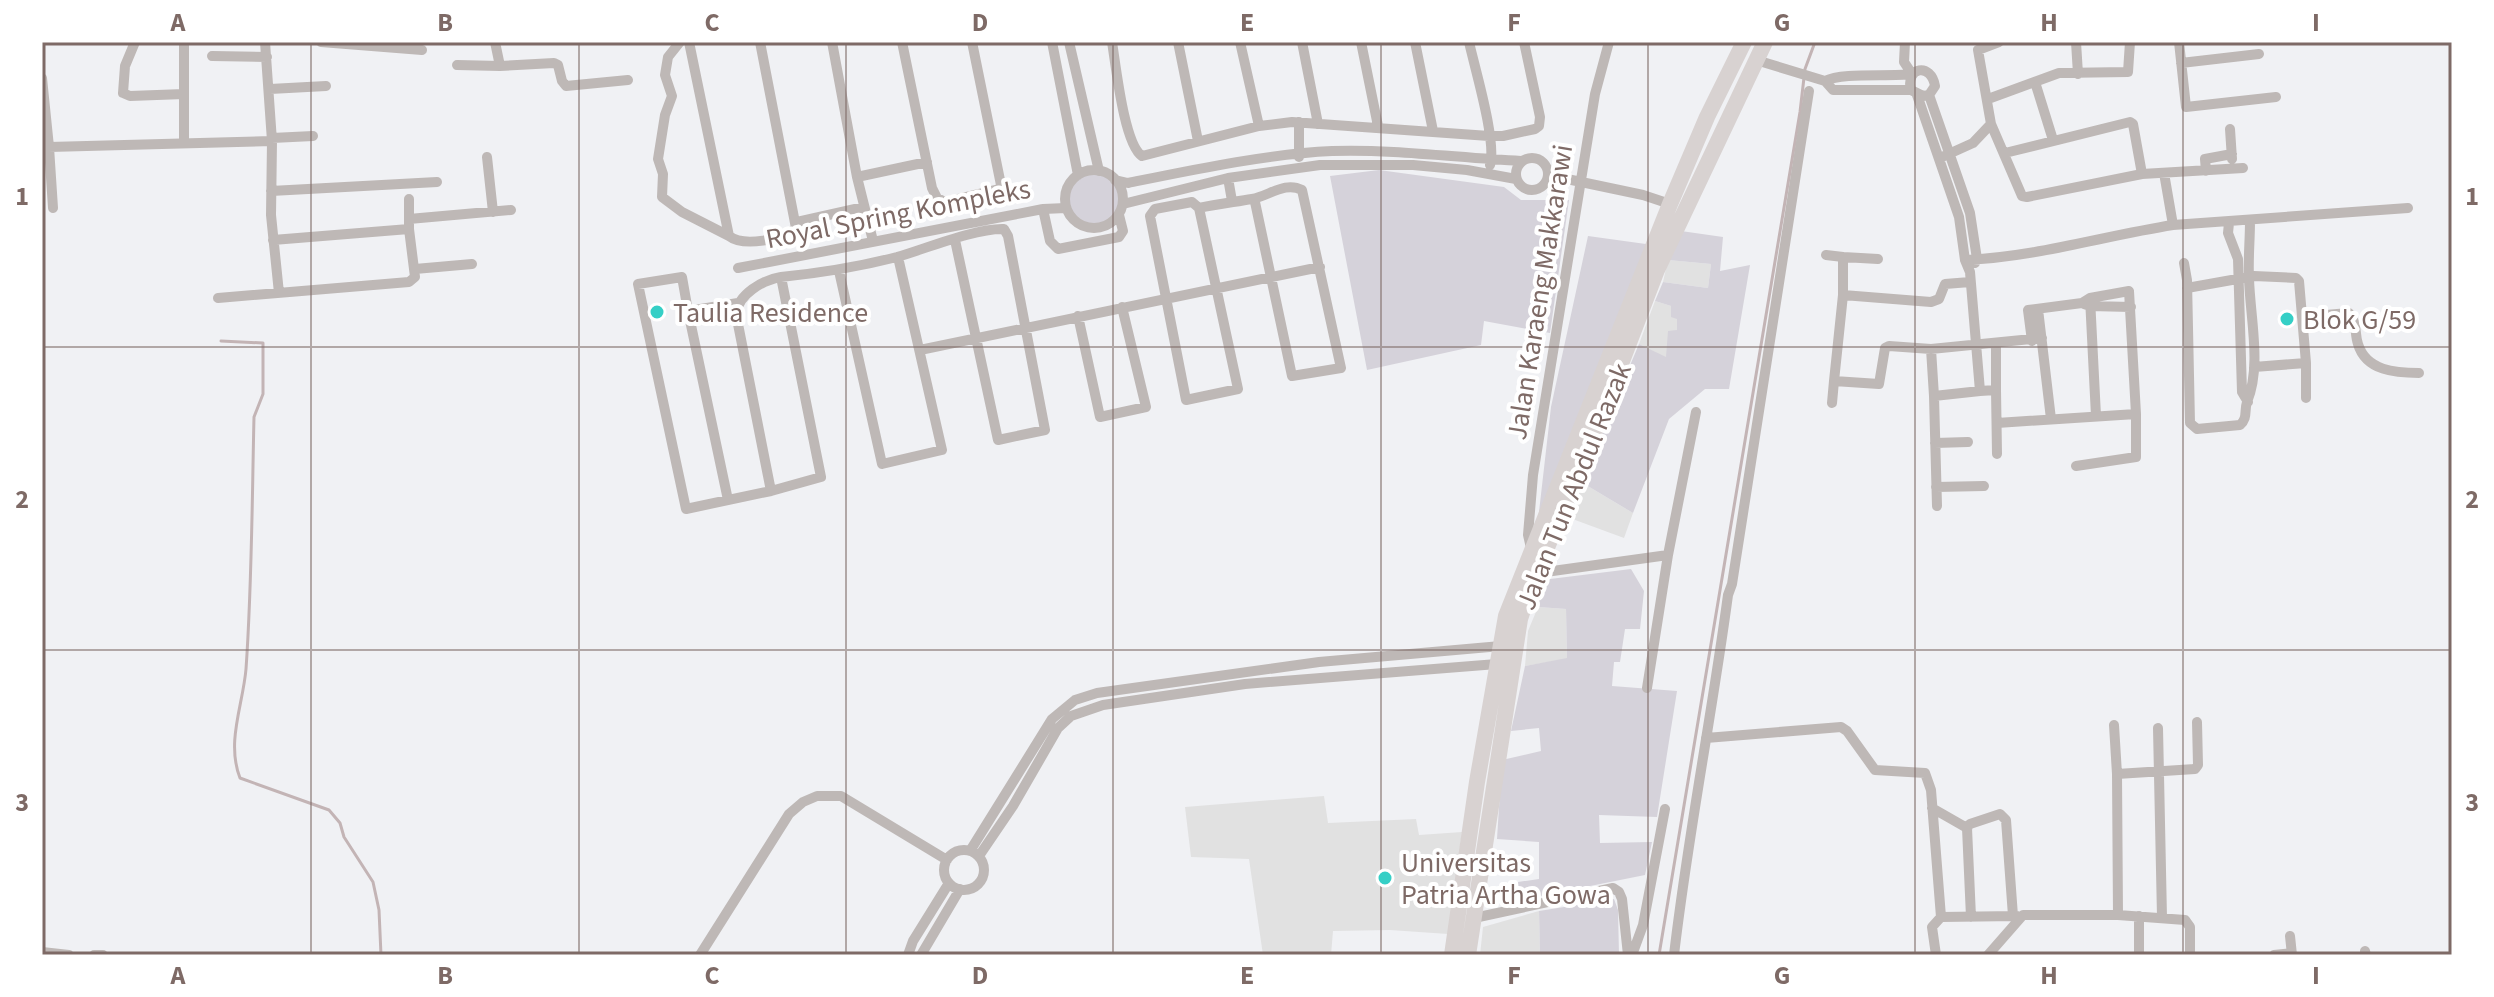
<svg xmlns="http://www.w3.org/2000/svg" width="2494" height="997" viewBox="0 0 2494 997" font-family="'Source Sans 3',sans-serif">
<style>
.built{fill:#e1e1e1}
.green{fill:#d5d2da}
.lines{fill:none;stroke-linecap:round;stroke-linejoin:round}
.stream{stroke:#c3b4b5;stroke-width:3}
.street{stroke:#beb8b6;stroke-width:10}
.primary{stroke:#d8d2d1;stroke-width:16}
.grid{fill:none;stroke:#7e6a66;stroke-width:2;stroke-opacity:0.55}
.poi-dot{fill:#35cfc6;stroke:#fff;stroke-width:3}
.labels{text-anchor:middle;stroke-width:8;stroke-linejoin:round;paint-order:stroke}
.street-label{font-size:28px;fill:#7e6a66;stroke:#fff}
.poi-label{font-size:28px;fill:#7e6a66;stroke:#fff;text-anchor:start}
.neatline{fill:none;stroke:#7e6a66;stroke-width:3}
.grid-label{font-size:26px;text-anchor:middle;font-weight:bold;fill:#7e6a66}
</style>
<rect width="100%" height="100%" fill="#f0f1f4"/>
<path class="built" d="M1668 260 1711 264 1708 288 1663 282Z
M1655 301 1671 306 1677 318V330L1666 358 1639 344Z
M1581 482 1633 513 1624 538 1567 517Z
M1538 607 1566 609 1567 659 1525 666 1528 631Z
M1324 796 1328 823 1416 819 1419 835 1462 832 1448 934 1390 930 1333 931 1331 955H1263L1249 859 1191 857 1185 807Z
M1539 911 1540 955H1480L1483 927Z"/>
<path class="green" d="M1379 170 1504 187 1521 200H1569L1550 333 1484 321 1481 345 1367 370 1330 176Z
M1068 200a26 26 0 1 1 52 0a26 26 0 1 1-52 0Z
M1681 231 1723 237 1720 271 1750 265 1729 389H1705L1669 419 1633 513 1581 482 1639 344 1666 357 1668 331 1677 330V319L1671 317V306L1655 301 1663 282 1708 288 1711 264 1668 260Z
M1588 236 1653 245 1536 538 1551 407Z
M1631 569 1644 591 1640 629H1625L1620 662H1614L1612 686 1677 691 1657 817 1599 815 1600 843 1652 842 1645 875 1520 900 1518 882 1539 879V842L1497 839 1502 760 1541 751 1539 728 1511 731 1525 666 1567 658 1566 609 1538 607 1542 580Z
M1614 899 1618 910 1619 955H1540L1539 911Z"/>
<g class="lines">
<path class="stream" d="M221 341 263 343V394L254 417C252 501 252 585 246 669 243 705 226 742 240 778L329 810 340 823 344 837 373 882 379 910 381 955
M1659 955 1800 112 1805 69 1815 42"/>
<path class="street" d="M135 42 125 66 123 93 130 96 184 94
M321 42 422 50
M495 42 500 66 554 63 558 65 562 81 566 86 628 80
M680 42 668 57 665 75 672 96 665 115 658 159 663 174 662 197 682 212 729 236
M689 42 729 236C743 247 783 240 796 228L760 42
M832 42 857 177 873 241
M902 42 932 188 937 198 945 202 999 189 1001 185 972 42
M1052 42 1078 175
M1069 42 1099 171
M1112 42C1116 66 1124 144 1142 156L1259 126 1292 122 1489 136H1503L1535 129 1539 126 1540 117 1524 42
M1178 42 1198 141
M1240 42 1259 126
M1302 42 1318 124
M1361 42 1378 126
M1415 42 1433 131
M1469 42C1475 69 1497 142 1490 165
M1999 42 1978 50 1991 124 2022 196 2027 197 2142 174 2243 168
M2076 42 2078 74
M2179 42 2186 107 2276 97
M212 56 267 57
M1756 60 1825 81 1833 90H1911L1923 96 1929 95 1935 86C1931 62 1905 67 1911 90
M2181 63 2259 54
M457 65 500 66
M42 78 49 147 272 141 265 42
M1825 81C1842 72 1889 77 1912 74L1904 62 1905 42
M2035 82 2053 140
M270 89 326 86
M1917 95 1959 217 1965 260 1970 272 1980 391 1996 390 1997 454
M1929 95 1970 213 1977 259 1975 263
M1988 99 2059 73 2128 72 2130 42
M1299 122V157
M2230 129 2232 159
M272 138 313 136
M272 141 271 215 279 293
M184 142V42
M49 147 53 208
M2005 153 2130 122 2133 124 2142 174
M487 157 493 212
M1942 157 1973 143 1991 124
M1516 174a16 16 0 1 1 32 0a16 16 0 1 1-32 0Z
M1065 199a29 29 0 1 1 58 0a29 29 0 1 1-58 0Z
M2206 171 2205 159 2232 154
M2164 173 2173 225
M1548 175 1643 195 1670 204
M857 177 927 162
M1228 178 1232 201
M1115 180 1128 183C1192 170 1267 154 1332 151 1396 149 1458 158 1521 161
M271 191 437 182
M1192 202 1199 208 1238 389 1186 400 1150 216 1155 209Z
M1123 204 1228 178 1320 165H1413L1467 170 1516 179
M1199 208C1217 204 1235 202 1252 199 1269 196 1285 181 1302 190L1341 368 1292 376 1255 202 1253 199
M1043 209 1050 241 1058 249 1119 237 1123 231 1119 215
M409 219 511 210
M797 222 864 207
M2229 223 2228 233 2238 259 2242 392 2248 402
M273 240 409 229V199
M1826 255 1843 257V295L1931 302 1939 299 1945 284 1970 282
M1843 257 1878 259
M1965 260C2036 257 2103 236 2173 225L2408 208
M2184 263 2187 280 2190 423 2197 429 2240 425C2248 418 2244 411 2247 402 2262 366 2250 317 2249 278 2248 259 2250 240 2250 221
M738 268 1043 209 1066 208
M415 269 472 264
M839 271 882 464 942 450 898 257
M781 277 821 477 771 491 736 314C738 294 763 280 781 277 821 273 858 267 897 257 925 249 976 228 1004 229L1008 236 1045 430 998 440 955 240
M2187 288 2254 276 2296 278 2299 281 2306 363 2254 367
M218 298 409 282 415 277 409 229
M2090 298 2096 416
M2084 304 2090 306 2131 307
M2038 309 2051 419
M688 311 682 277 638 284 686 509 771 491
M1078 316 1100 417 1146 407 1122 307
M2302 317 2349 313C2358 323 2354 332 2358 344 2366 371 2396 373 2419 373
M2032 341 2028 310 2082 303 2090 298 2129 291 2136 414
M1996 344V390
M1931 349 1934 396
M920 350 1320 267
M1834 381 1843 295
M2306 398V363
M1832 403 1834 381 1879 384 1885 348 1889 346 1931 349 2042 338
M1997 423 2136 414V457L2076 466
M1935 443 1968 442
M1936 487 1984 486
M728 500 688 311 738 303
M1937 506 1934 396 1980 391
M1531 548 1528 535 1533 475 1595 94 1609 42
M1531 574 1668 555
M1647 688 1668 555 1696 412
M2114 725 2117 774 2118 915
M2158 728 2162 917
M1706 738 1841 727 1847 731 1875 770 1925 773 1931 790 1941 917
M2117 774 2195 769 2198 765 2197 722
M1932 808 1967 828
M944 870a20 20 0 1 1 40 0a20 20 0 1 1-40 0Z
M970 851 1052 719 1075 700 1097 693 1319 662 1501 646
M979 856 1013 806 1058 728 1071 716 1103 705 1245 684 1497 664
M1971 917 1967 828 1970 824 2000 814 2006 820 2013 916
M1474 918 1613 888 1619 892 1622 899 1628 955
M2290 936 2292 955
M2365 951 2366 955
M42 952 69 955
M94 955H103
M700 955 789 814 803 802 817 796H841L947 860
M908 955 913 941 949 883
M921 955 960 889
M1632 955 1643 925 1665 809
M1674 955C1688 834 1712 715 1728 595L1732 584 1809 91
M1936 955 1932 927 1941 917 2017 916
M1988 955 2023 915H2118L2185 920 2190 927V955
M2139 955V916
M2274 955 2292 953"/>
<path class="primary" d="M1452 955 1477 782 1506 616 1670 204 1707 117 1744 42
M1468 955 1520 619 1528 594 1601 416 1657 270 1765 42"/>
</g>
<path class="grid" d="M311 42V955M579 42V955M846 42V955M1113 42V955M1381 42V955M1648 42V955M1915 42V955M2183 42V955M42 347H2452M42 650H2452"/>
<g class="poi-dot">
<circle cx="657" cy="312" r="8"/>
<circle cx="2287" cy="319" r="8"/>
<circle cx="1385" cy="878" r="8"/>
</g>
<g class="labels">
<g class="street-label">
<text transform="translate(898 213) rotate(-11)" y="10">Royal Spring Kompleks</text>
<text transform="translate(1539 292) rotate(-81)" y="10">Jalan Karaeng Makkarawi</text>
<text transform="translate(1573 486) rotate(-68)" y="10">Jalan Tun Abdul Razak</text>
</g>
<g class="poi-label">
<text x="673" y="322">Taulia Residence</text>
<text x="2303" y="329">Blok G/59</text>
<text x="1401" y="872">Universitas<tspan x="1401" dy="32">Patria Artha Gowa</tspan></text>
</g>
</g>
<rect width="2494" height="997" fill="none" stroke="#ffffff" stroke-width="88"/>
<rect x="44" y="44" width="2406" height="909" class="neatline"/>
<g class="grid-label">
<text x="178" y="31">A</text>
<text x="445" y="31">B</text>
<text x="712" y="31">C</text>
<text x="980" y="31">D</text>
<text x="1247" y="31">E</text>
<text x="1514" y="31">F</text>
<text x="1782" y="31">G</text>
<text x="2049" y="31">H</text>
<text x="2316" y="31">I</text>
<text x="22" y="205">1</text>
<text x="2472" y="205">1</text>
<text x="22" y="508">2</text>
<text x="2472" y="508">2</text>
<text x="22" y="811">3</text>
<text x="2472" y="811">3</text>
<text x="178" y="984">A</text>
<text x="445" y="984">B</text>
<text x="712" y="984">C</text>
<text x="980" y="984">D</text>
<text x="1247" y="984">E</text>
<text x="1514" y="984">F</text>
<text x="1782" y="984">G</text>
<text x="2049" y="984">H</text>
<text x="2316" y="984">I</text>
</g>
</svg>
